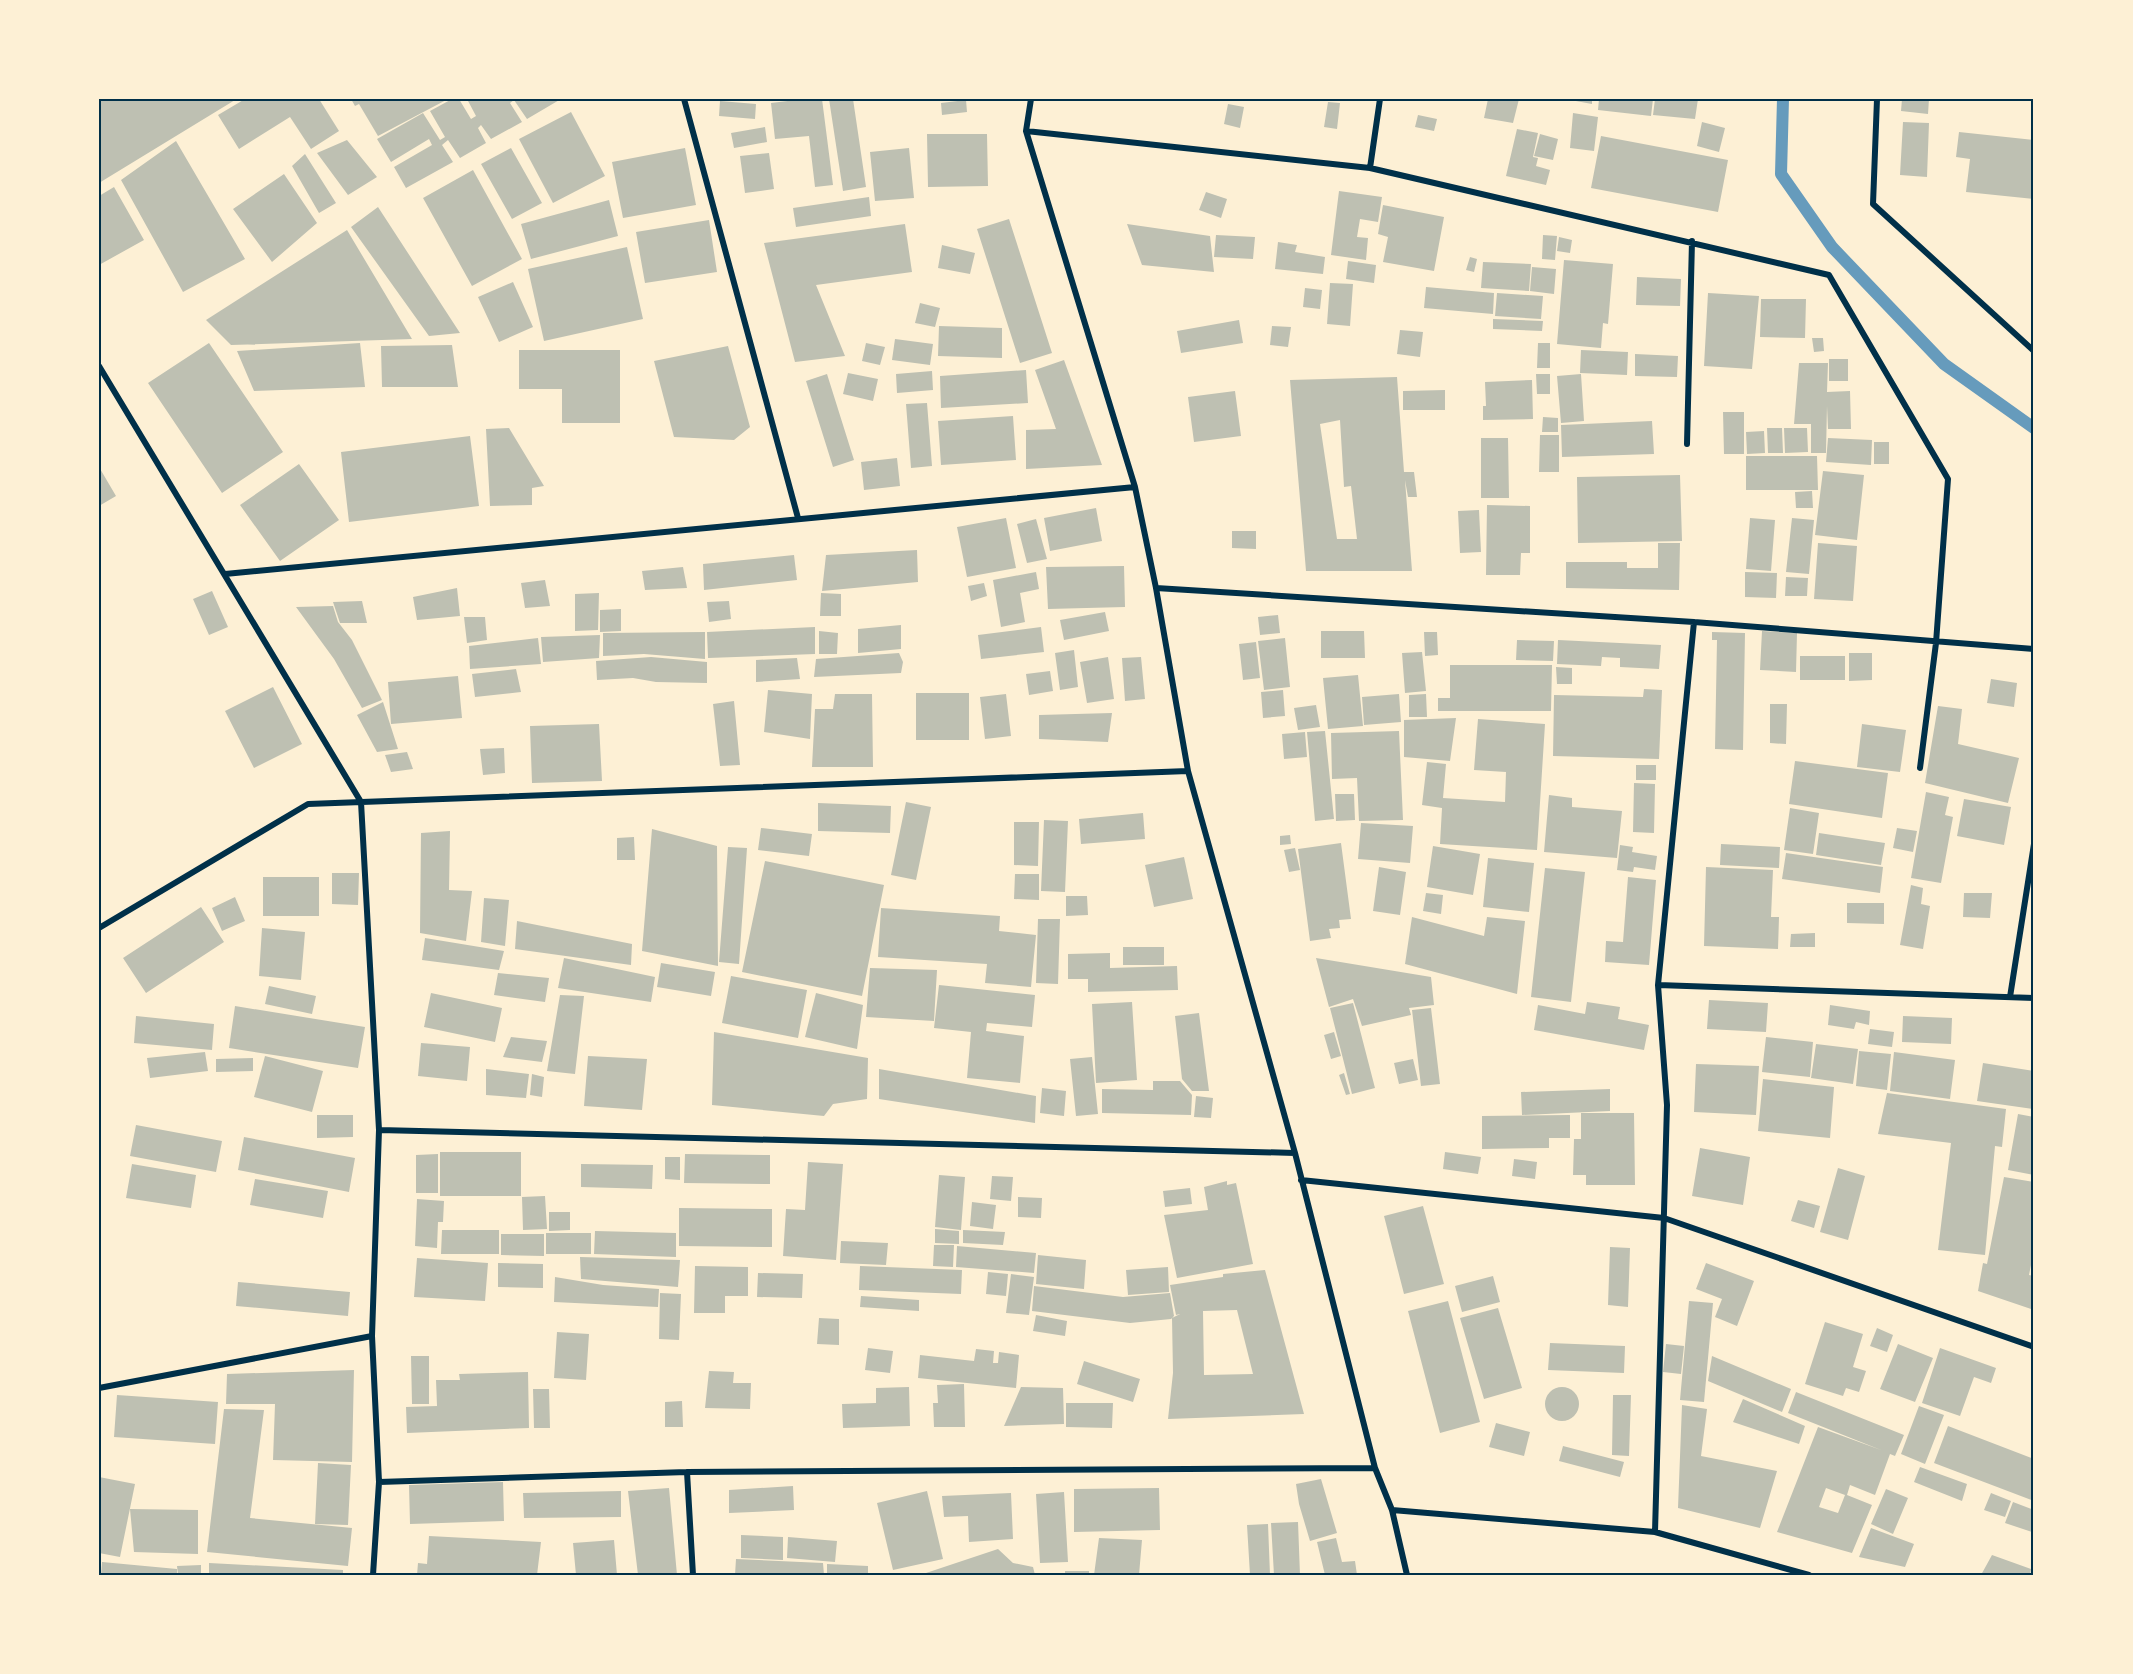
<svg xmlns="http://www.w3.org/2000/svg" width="2133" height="1674" viewBox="0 0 2133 1674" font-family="'Source Sans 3',sans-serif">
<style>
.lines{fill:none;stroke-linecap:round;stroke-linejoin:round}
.stream{stroke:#669bbc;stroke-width:12}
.building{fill:#bec0b2;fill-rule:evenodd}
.minor{stroke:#003049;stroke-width:6}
.neatline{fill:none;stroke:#003049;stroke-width:2}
</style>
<rect width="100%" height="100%" fill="#fdf0d5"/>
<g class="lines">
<path class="stream" d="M1783 99 1781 174 1832 247 1944 364 2034 428"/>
</g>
<path class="building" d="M99 99H234L235 100 99 183Z
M245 99H319L339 131 311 149 290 117 239 149 218 115Z
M351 99H448L378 136 359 104 355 106Z
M452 99H459L471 119 476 116 467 99H561L527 119 514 100 510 103 522 122 491 139 481 125 478 128 486 143 460 158 448 140 442 145 453 162 406 188 394 167 432 145 429 139 391 162 377 139 423 113 440 140 445 137 430 111Z
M804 99H822L833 185 815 187 809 136 775 139 771 103Z
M829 99H853L866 187 843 191Z
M1488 99H1519L1513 123 1484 118Z
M1565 99H1592V104Z
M1599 99H1653L1651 116 1598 110Z
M1655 99H1698L1695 119 1653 115Z
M1902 99H1929L1928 114 1901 111Z
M966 100 967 112 942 115 941 103Z
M720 101 756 104 755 119 719 116Z
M1328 102 1340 103 1337 129 1324 127Z
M1228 104 1244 107 1240 128 1224 124Z
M571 112 605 176 553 203 519 139Z
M1573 113 1598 117 1594 151 1570 148Z
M1418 115 1437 119 1434 131 1415 127Z
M1702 122 1725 128 1719 152 1697 146Z
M1903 122 1929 123 1927 177 1900 175Z
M765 127 767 142 734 148 731 133Z
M1517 129 1538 133 1533 157 1538 158 1536 166 1550 170 1546 185 1506 176Z
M1959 132 2034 140V199L1966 192 1970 159 1956 157Z
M927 134H987L988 186 928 187Z
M1540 134 1558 139 1553 160 1534 156Z
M1601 136 1728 160 1718 212 1591 188Z
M347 140 377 177 348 195 317 153Z
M176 141 245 259 183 292 121 180Z
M511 148 542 203 512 219 481 164Z
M685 148 696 205 623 218 612 162Z
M909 148 914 198 875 201 870 152Z
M769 153 774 189 745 193 740 156Z
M305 154 336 203 319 213 292 166Z
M473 170 522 259 472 286 423 198Z
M284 174 317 223 272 262 233 209Z
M114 187 144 240 99 265V196Z
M1339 191 1382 197 1378 222 1360 219 1357 237 1368 238 1366 260 1331 255Z
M1206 192 1227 199 1221 218 1199 210Z
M869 197 871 216 796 227 793 208Z
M609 200 618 236 531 259 521 224Z
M1383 205 1444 217 1434 271 1383 262 1388 237 1378 234Z
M378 207 460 333 429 336 351 227Z
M1009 219 1052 353 1020 363 977 229Z
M709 220 717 272 645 283 636 232Z
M905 224 912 272 816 285 845 356 795 362 764 243Z
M1127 224 1210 236 1214 272 1142 265Z
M347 230 412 339 231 345 206 320Z
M1216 235 1255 237 1253 259 1214 257Z
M1543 235 1557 236 1555 260 1542 259Z
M1559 237 1572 240 1570 253 1557 251Z
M1278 242 1297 245 1295 252 1325 257 1323 274 1275 269Z
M942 245 975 253 970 274 938 268Z
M627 247 643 319 544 341 528 269Z
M1470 257 1477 259 1474 272 1466 270Z
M1564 260 1613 264 1608 324 1603 323 1601 348 1557 344Z
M1348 261 1376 265 1374 283 1346 279Z
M1483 262 1531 264 1529 291 1481 288Z
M1532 267 1556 269 1554 294 1530 291Z
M1637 277 1681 279 1680 306 1636 305Z
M513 282 533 327 499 342 478 297Z
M1330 283 1353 284 1350 326 1327 324Z
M1426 287 1494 293 1493 314 1424 308Z
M1305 288 1322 290 1320 309 1303 307Z
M1497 293 1543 296 1541 319 1495 316Z
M1708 293 1759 296 1752 369 1704 366Z
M1761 299H1806L1805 338 1760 337Z
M920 303 940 308 935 327 915 323Z
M1493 319 1543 321 1542 331 1493 329Z
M1239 320 1243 343 1181 353 1177 331Z
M939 326 1002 328V358L938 356Z
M1272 326 1291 327 1288 347 1270 345Z
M1400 330 1423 332 1420 357 1397 354Z
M1812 338H1823L1824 351 1814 352Z
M895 339 933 344 930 365 892 360Z
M209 343 283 452 222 493 148 383Z
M360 343 365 387 254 391 237 351Z
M866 343 885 347 880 365 862 361Z
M1538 343H1550V368H1537Z
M452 345 458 387H382L381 346Z
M728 346 750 427 734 440 674 437 654 361Z
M519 350H620V423H562V389H519Z
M1581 350 1628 352 1627 375 1580 373Z
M1635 354 1678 356 1677 377 1635 376Z
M1829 359H1848V381H1829Z
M1064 360 1102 465 1026 469V430L1056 429 1035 370Z
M1799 363H1828L1827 392 1850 391 1851 429H1828L1827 406 1826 453H1811V424H1794Z
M1026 370 1028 403 941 408 940 376Z
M932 371 933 390 897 393 896 374Z
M848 373 878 379 873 401 843 394Z
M827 374 854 460 833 467 806 381Z
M1536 374H1550V394H1537Z
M1581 374 1584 421 1561 423 1557 376Z
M1397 377 1404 472H1414L1417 497H1408L1405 480 1412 571H1306L1290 380ZM1340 420 1344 487 1351 486 1357 539H1337L1320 424Z
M1532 380 1533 419 1483 420V406H1486L1485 382Z
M1445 390V410H1403V391Z
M1235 391 1241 436 1194 442 1188 397Z
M927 403 932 466 911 468 906 404Z
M1723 412H1744V454H1724Z
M1013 416 1016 460 941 465 938 421Z
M1543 417 1558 418V432H1542Z
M1652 421 1654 454 1562 457 1561 425Z
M509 428 544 486 532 488V505L490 506 486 429Z
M1767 428H1782L1783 453H1768Z
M1784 428H1807L1808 452 1785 453Z
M1764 431 1765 453 1747 454 1746 432Z
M1540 435H1559V472H1539Z
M470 436 479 506 349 522 341 452Z
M1481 438H1508L1509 498H1481Z
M1828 438 1872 440 1871 465 1826 462Z
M1874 442H1889V464H1874Z
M1746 456H1817L1818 490H1746Z
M897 458 900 486 864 490 861 462Z
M299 464 339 520 280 561 240 505Z
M99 467 116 496 99 506Z
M1823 471 1864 475 1857 540 1815 535Z
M1680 475 1682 541 1578 543 1577 477Z
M1812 491 1813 508H1796L1795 492Z
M1487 505 1530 506V553H1521L1520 575H1486Z
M1096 508 1102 541 1050 551 1044 518Z
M1479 510 1481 552 1460 553 1458 511Z
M1006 518 1016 568 967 577 957 527Z
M1750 518 1775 520 1771 571 1746 569Z
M1792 518 1814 520 1809 574 1786 572Z
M1036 519 1047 559 1027 563 1017 524Z
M1232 531H1256V549L1232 548Z
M1658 543H1680L1679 590 1566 588V562H1627V568H1658Z
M1818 543 1857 546 1853 601 1814 599Z
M917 550 918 582 822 591 826 555Z
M794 555 797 580 704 590 703 564Z
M1124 566 1125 607 1048 609 1046 567Z
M683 567 687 588 645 590 642 571Z
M1036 572 1039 589 1020 593 1025 622 1001 627 993 580Z
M1745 572 1777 573 1776 598 1745 597Z
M1786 577 1808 578 1807 596H1785Z
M545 580 550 606 525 608 521 583Z
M984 583 987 596 971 601 968 586Z
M457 588 460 616 417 620 413 597Z
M212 591 228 627 209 635 193 599Z
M599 593 598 630 575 631V594Z
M821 593 841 594V616H820Z
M362 601 367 623H340L333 602Z
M729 601 731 619 709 622 707 602Z
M333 606 338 622 352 640 382 700 362 708 334 659 296 607Z
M621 609V631L600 632V610Z
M1105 612 1109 631 1064 640 1060 620Z
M1278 615 1280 633 1260 635 1258 617Z
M464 617H485L487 640 467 643Z
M901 625V649L858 653V629Z
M815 627V654L708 658 707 632Z
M1041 627 1044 652 981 659 978 635Z
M819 631 838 633 837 654H819Z
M1321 631H1364L1365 658H1321Z
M1762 631 1797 633 1796 672 1760 670Z
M705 632V659L644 654 603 656V633Z
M1424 632H1437L1438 655 1425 656Z
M1712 632 1745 633 1743 750 1715 749 1717 640H1712Z
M600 635 599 658 543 662 541 637Z
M538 638 541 664 470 669 469 646Z
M1285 638 1290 687 1264 690 1258 641Z
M1517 640 1554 641 1553 661 1516 660Z
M1558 640 1661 645 1659 669 1620 667V658L1602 657 1601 666 1557 664Z
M1256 642 1260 678 1243 680 1239 644Z
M1074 650 1078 687 1060 690 1055 653Z
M1422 652 1426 691 1405 693 1402 653Z
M899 653 903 662 901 673 814 677 816 659Z
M1849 653H1872V680L1849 681Z
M1800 656H1845V680H1800Z
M651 657 707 662V683L656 682 633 678 597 680 596 661Z
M1108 657 1114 699 1087 703 1080 662Z
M1141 657 1145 699 1125 701 1122 658Z
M797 658 800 679 756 682V660Z
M1450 665H1552L1551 711H1438V698H1450Z
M1556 667 1572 668V684H1557Z
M516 669 521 692 475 697 472 674Z
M1050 671 1053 691 1029 695 1026 674Z
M1358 675 1363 726 1328 729 1323 678Z
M458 676 462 718 391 724 388 682Z
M1991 679 2017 683 2014 707 1987 703Z
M273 687 302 744 254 768 225 711Z
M1644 689 1662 690 1659 759 1553 756 1554 695 1643 697Z
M768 690 812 694 810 739 764 732Z
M1283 690 1285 716 1263 718 1261 692Z
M916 693H969V740H916Z
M835 694H872L873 767H812L815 709H833Z
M1006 694 1011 736 985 739 980 697Z
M1399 694 1401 722 1364 725 1362 697Z
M1426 694 1427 717H1409V695Z
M734 701 740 765 720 766 713 704Z
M383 702 398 749 377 752 357 715Z
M1770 704H1787L1786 744 1770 743Z
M1316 705 1320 727 1298 730 1294 708Z
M1938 706 1962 709 1958 744 2019 758 2008 803 1925 783Z
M1112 713 1108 742 1039 739V715Z
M1456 718 1450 761 1404 757V720Z
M1478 719 1545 724 1537 850 1440 844 1442 808 1422 805 1427 762 1446 764 1443 798 1505 802 1506 772 1474 770Z
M599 724 602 781 532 783 530 726Z
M1862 724 1906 730 1900 772 1857 767Z
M1325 731 1334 819 1315 821 1307 732Z
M1399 731 1403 820 1359 821 1357 778 1332 779 1331 733Z
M1305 732 1307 757 1284 759 1282 734Z
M504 748 505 773 483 775 480 749Z
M407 752 413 769 391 772 385 755Z
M1795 761 1888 773 1882 818 1789 804Z
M1636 765H1656V780H1636Z
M1634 783 1655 784 1654 833 1633 832Z
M1926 792 1949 797 1945 815 1953 817 1941 883 1911 878Z
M1335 794H1354L1355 820 1336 821Z
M1549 795 1572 798V807L1622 811 1617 858 1544 852Z
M1964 799 2011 807 2004 845 1957 836Z
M906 802 931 807 916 880 891 875Z
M818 803 891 806 890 833 818 831Z
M1790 808 1819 813 1813 854 1784 850Z
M1143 813 1145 839 1081 844 1079 819Z
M1044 820 1068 821 1065 892 1041 891Z
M1014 822H1039L1038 866 1014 865Z
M1361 823 1413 826 1410 863 1358 859Z
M761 828 812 834 809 856 758 850Z
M1897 828 1917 831 1913 852 1893 848Z
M652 829 717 846 718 966 642 951Z
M450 831 449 890 472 891 466 941 420 933 421 833Z
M1819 833 1885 843 1881 865 1816 855Z
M1290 835 1291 844 1280 845V836Z
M634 837 635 860H617V838Z
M1341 843 1351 919 1339 920 1340 928 1329 929 1331 938 1310 941 1298 849Z
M1721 844 1780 847 1779 868 1720 865Z
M1620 845 1633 847 1632 852 1657 856 1655 870 1634 867 1633 872 1617 870Z
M1433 846 1480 854 1473 895 1427 887Z
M728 847 747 848 739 964 719 962Z
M1295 848 1300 870 1289 872 1284 850Z
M1786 853 1883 867 1880 893 1782 879Z
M1184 857 1193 899 1154 907 1145 865Z
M1488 858 1534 863 1529 912 1483 907Z
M765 861 884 885 862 996 742 972Z
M1379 867 1406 872 1400 915 1373 911Z
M1706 867 1773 870 1771 917H1779L1778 949 1704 946Z
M1545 868 1585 872 1571 1002 1531 997Z
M332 873H359L358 905 332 904Z
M1015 874H1039V900L1014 899Z
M263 877H319V916H263Z
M1628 877 1656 880 1649 965 1605 962 1606 941 1623 942Z
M1911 885 1923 888 1921 904 1930 906 1923 949 1900 945Z
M1426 893 1443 895 1441 914 1423 911Z
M1964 893H1992L1990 918 1963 917Z
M1066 896H1087L1088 915 1066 916Z
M235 897 245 921 222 931 212 908Z
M484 898 509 900 505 946 481 942Z
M1847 903H1884V924L1847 923Z
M201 907 224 942 146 993 123 958Z
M881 908 1000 916 999 931 1036 935 1031 987 985 983 987 964 878 957Z
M1412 917 1484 936 1487 917 1525 921 1517 994 1405 964Z
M1038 919H1060L1058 984 1036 983Z
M517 921 632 944 631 965 515 949Z
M262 928 305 932 301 980 259 976Z
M1815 933V947H1790L1791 934Z
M425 938 504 951 499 970 422 960Z
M1123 947H1164V965H1123Z
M1110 953V968L1177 966 1178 990 1088 992V979H1068V954Z
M564 958 655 977 651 1002 558 988Z
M1316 958 1431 977 1434 1005 1409 1008 1411 1015 1362 1026 1353 999 1329 1007Z
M661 963 715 972 711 996 657 987Z
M870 968 937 970 934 1021 866 1017Z
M498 973 549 978 545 1002 494 995Z
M731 976 807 990 798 1038 722 1023Z
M939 985 1035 995 1032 1027 987 1023 986 1031 1024 1036 1020 1083 967 1078 971 1032 934 1028Z
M269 986 316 996 312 1014 265 1004Z
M431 993 502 1008 495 1042 424 1027Z
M816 993 863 1005 857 1049 805 1037Z
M560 995 584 996 575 1074 547 1071Z
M1709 1000 1768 1003 1766 1032 1707 1029Z
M1132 1002 1137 1080 1096 1083 1092 1004Z
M1587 1002 1620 1007 1618 1019 1649 1025 1644 1050 1534 1030 1538 1005 1585 1014Z
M1353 1003 1375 1088 1352 1094 1330 1008Z
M1830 1005 1870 1011 1869 1025 1856 1022 1854 1029 1828 1025Z
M235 1006 365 1027 358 1068 229 1048Z
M1431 1008 1440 1084 1421 1086 1412 1010Z
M1199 1013 1209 1091H1192L1182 1079 1175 1016Z
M136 1016 214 1024 212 1050 134 1043Z
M1903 1016 1952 1018 1951 1044 1902 1042Z
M1870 1029 1894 1032 1892 1047 1868 1044Z
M714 1032 868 1058 867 1099 833 1104 824 1116 712 1105Z
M1334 1032 1341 1056 1331 1059 1324 1035Z
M511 1037 547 1041 542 1062 503 1057Z
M1766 1037 1813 1042 1810 1077 1762 1072Z
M421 1043 470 1047 467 1081 418 1076Z
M1816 1044 1858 1049 1853 1084 1811 1078Z
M1859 1051 1891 1054 1887 1090 1856 1086Z
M205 1052 208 1071 150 1078 147 1058Z
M1894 1052 1955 1060 1950 1099 1890 1091Z
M265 1056 323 1071 312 1112 254 1097Z
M588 1056 647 1059 642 1110 584 1106Z
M1092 1057 1098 1114 1076 1116 1070 1059Z
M253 1058V1071L216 1072V1059Z
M1413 1059 1418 1080 1399 1084 1394 1063Z
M1983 1063 2034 1071 2033 1109 1977 1101Z
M1696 1064 1759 1066 1756 1115 1694 1112Z
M486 1069 529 1074 526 1098 486 1095Z
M879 1069 1036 1096 1035 1123 879 1099Z
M1344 1073 1350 1094 1346 1095 1339 1075Z
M532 1074 544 1077 542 1097 530 1095Z
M1763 1079 1834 1087 1830 1138 1758 1131Z
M1153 1081H1180L1192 1095 1191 1115 1102 1113V1089L1153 1090Z
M1042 1088 1066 1091 1064 1116 1040 1113Z
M1610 1089V1111L1522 1115 1521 1092Z
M1887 1093 2006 1109 2002 1147 1995 1146 1985 1255 1938 1250 1951 1143 1878 1134Z
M1196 1096 1213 1098 1211 1118 1194 1117Z
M1581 1113H1634L1635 1185H1586V1175H1573L1574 1139H1581Z
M2018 1114 2034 1117V1175L2008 1170Z
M317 1115H353V1137L317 1138Z
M1570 1115V1138H1549V1148L1482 1149V1116Z
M136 1125 222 1141 216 1172 130 1156Z
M244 1137 355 1158 349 1192 238 1170Z
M1700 1148 1750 1157 1743 1205 1692 1196Z
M440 1152H521V1196H440Z
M1445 1152 1481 1157 1478 1174 1443 1169Z
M438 1154V1193H416V1155Z
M685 1154 770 1155V1184L684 1183Z
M665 1157H680V1180L665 1179Z
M1514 1159 1537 1162 1535 1179 1512 1176Z
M808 1162 843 1164 836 1260 783 1256 786 1209 805 1210Z
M132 1164 196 1175 191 1208 126 1198Z
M581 1164 653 1165 652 1189 581 1187Z
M1838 1168 1865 1176 1848 1240 1820 1232Z
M939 1175 965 1177 961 1230 935 1227Z
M992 1176 1013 1177 1011 1201 990 1199Z
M2004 1177 2034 1182V1261L2032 1260 2029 1275 2034 1276V1310L1978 1291 1983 1263 1987 1264Z
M255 1179 328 1191 323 1218 250 1205Z
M1227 1181V1185L1236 1183 1253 1264 1177 1278 1164 1215 1208 1210 1204 1187Z
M1190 1188 1192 1204 1165 1207 1163 1191Z
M545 1196 547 1229 523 1230 522 1197Z
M1018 1197 1042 1198 1041 1218 1018 1217Z
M417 1199 444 1201 443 1222H438L437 1248 415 1246Z
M1798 1200 1820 1206 1814 1228 1791 1221Z
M972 1202 996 1205 993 1229 970 1226Z
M1423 1206 1444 1284 1404 1294 1384 1216Z
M679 1208 772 1209V1247L679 1246Z
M549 1212H570V1230L549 1231Z
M935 1229 959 1231V1244L935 1243Z
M442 1230H499V1254H441Z
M963 1230 1005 1232 1003 1245 963 1243Z
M595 1231 676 1233V1257L594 1254Z
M546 1233H591V1254H546Z
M501 1234H544V1256L501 1255Z
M841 1241 888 1243 886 1265 840 1263Z
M934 1245H954L953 1267 933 1266Z
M957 1246 1036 1253 1034 1273 956 1267Z
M1610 1247 1630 1248 1628 1307 1608 1305Z
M1038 1255 1086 1260 1084 1289 1036 1284Z
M580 1257 680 1260 678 1287 581 1279Z
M417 1258 488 1263 485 1301 414 1297Z
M498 1263 543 1264V1288L498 1287Z
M1706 1263 1754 1281 1737 1326 1715 1317 1722 1299 1696 1289Z
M695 1266 748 1267V1296H725V1313H694Z
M860 1266 962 1270 961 1294 859 1290Z
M1168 1267 1169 1292 1128 1295 1126 1270Z
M1265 1270 1304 1414 1168 1419 1173 1373 1172 1318 1180 1314 1176 1315 1170 1285 1223 1277V1274ZM1237 1310 1253 1374 1204 1375 1203 1311Z
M988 1272 1008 1274 1006 1296 986 1294Z
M758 1273 803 1274 802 1298 757 1297Z
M1011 1274 1034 1277 1029 1315 1006 1313Z
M1493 1276 1500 1302 1462 1312 1455 1286Z
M555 1277 603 1285 659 1289 658 1307 554 1302Z
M238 1282 350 1292 348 1316 236 1306Z
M1034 1286 1123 1297 1170 1293 1174 1316 1171 1319 1130 1323 1032 1311Z
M660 1293 681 1294 679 1340 659 1339Z
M861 1296 919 1300V1311L860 1307Z
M1448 1301 1480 1422 1440 1433 1408 1311Z
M1689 1301 1713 1303 1704 1402 1680 1400Z
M1498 1308 1522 1388 1484 1399 1460 1318Z
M1036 1315 1067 1321 1065 1336 1033 1331Z
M819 1318 839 1319V1345L817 1344Z
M1825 1322 1863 1334 1853 1367 1866 1371 1859 1392 1846 1388 1843 1396 1805 1384Z
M1877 1328 1893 1335 1887 1352 1870 1346Z
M557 1332 589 1334 586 1380 554 1378Z
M1550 1343 1625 1346 1624 1373 1548 1370Z
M1666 1344 1684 1346 1681 1374 1663 1372Z
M1898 1344 1933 1358 1915 1402 1880 1389Z
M868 1348 893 1351 890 1373 865 1370Z
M1940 1348 1996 1368 1991 1383 1974 1377 1960 1416 1922 1403Z
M976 1349 994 1351 993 1363H998L999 1352 1019 1355 1016 1388 918 1378 920 1355 974 1361Z
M411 1356H429V1404H412Z
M1712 1356 1791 1389 1782 1412 1708 1381Z
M1084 1361 1140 1379 1133 1402 1077 1384Z
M354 1370 352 1462 273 1460 275 1404H226L227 1374Z
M709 1371 734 1372 733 1383H751L750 1409 705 1408Z
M528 1372 529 1428 407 1433 406 1407 437 1406 436 1380H460L459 1374Z
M964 1384 965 1427H934L933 1403H938L937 1385Z
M909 1387 910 1426 843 1428 842 1404 876 1403V1388Z
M1021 1387 1063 1388 1064 1424 1004 1426Z
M1545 1404a17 17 0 1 1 34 0a17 17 0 1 1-34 0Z
M533 1389H549L550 1428H534Z
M1796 1392 1904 1435 1895 1456 1890 1454 1875 1495 1850 1485 1847 1495 1872 1505 1852 1553 1777 1532 1818 1427 1881 1450 1788 1413ZM1826 1488 1845 1495 1838 1513 1819 1507Z
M117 1395 218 1402 215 1444 114 1437Z
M1613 1395H1631L1629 1456 1612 1455Z
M1743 1399 1805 1426 1799 1444 1733 1422Z
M682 1401 683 1427H665V1402Z
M1066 1403H1113L1112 1428 1066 1427Z
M1682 1405 1707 1409 1701 1456 1777 1471 1760 1528 1678 1508Z
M1919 1406 1944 1415 1925 1464 1901 1454Z
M224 1409 264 1410 250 1518 352 1528 348 1566 207 1552Z
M1496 1423 1530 1432 1524 1456 1489 1447Z
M1948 1426 2034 1459V1501L1934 1463Z
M1563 1446 1624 1462 1620 1477 1559 1461Z
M318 1463 351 1465 348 1525 315 1524Z
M1920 1467 1967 1484 1962 1501 1914 1482Z
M99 1477 135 1484 120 1557 99 1553Z
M1321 1479 1337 1533 1310 1541 1299 1504 1296 1484Z
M503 1482 504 1521 410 1524 409 1485Z
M793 1486 794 1510 729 1513V1490Z
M669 1488 677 1575H638L628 1491Z
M1159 1488 1160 1530 1074 1532V1489Z
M1886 1489 1908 1498 1893 1534 1871 1524Z
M621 1491V1517L524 1518 523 1493Z
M927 1491 943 1559 893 1570 877 1503Z
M1064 1492 1068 1562 1040 1563 1036 1494Z
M1011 1493 1013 1539 969 1542 968 1516 944 1517 942 1496Z
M1991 1493 2011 1501 2005 1517 1984 1510Z
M2013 1502 2034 1510 2032 1532 2005 1523Z
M130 1509 198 1510V1554L134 1552Z
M1298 1522 1300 1575H1274L1271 1523Z
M1268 1524 1270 1575H1250L1247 1525Z
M1871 1528 1914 1544 1905 1567 1859 1557Z
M741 1535 783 1537V1560L741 1558Z
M429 1536 541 1542 537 1575H417L418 1563 427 1564Z
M788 1537 837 1541 835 1562 787 1558Z
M1099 1538 1142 1540 1139 1575H1094Z
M1336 1538 1342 1562 1355 1561 1357 1575H1325L1317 1542Z
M614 1540 617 1575H576L573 1543Z
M998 1549 1013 1563 1033 1567 1035 1575H920Z
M1992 1555 2031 1569 2030 1575H1981Z
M736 1559 823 1563 824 1575H735Z
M102 1562 177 1569V1575H101Z
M209 1563 343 1570V1575H209Z
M827 1564 868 1566V1575H827Z
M201 1565V1575H178L177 1566Z
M1065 1571H1089V1575H1065Z"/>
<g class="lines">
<path class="minor" d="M684 99 798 518
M1031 99 1026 131 1135 487 1156 588 1188 771 1295 1153 1375 1468 1392 1510 1407 1575
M1877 99 1873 204 2034 351
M1026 131 1370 168 1829 275 1948 479 1936 643 1920 768
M1370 168 1380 99
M99 366 361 802 379 1130 372 1336 379 1482 373 1575
M1687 444 1692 241
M225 574 1135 487
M1156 588 1694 622 2034 649
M99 928 308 804 1188 771
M1658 985 2034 998
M2010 997 2034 844
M379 1130 1295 1153
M1301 1180 1664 1218 2034 1347
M99 1388 372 1336
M379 1482 687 1472
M1392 1510 1655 1532 1809 1575
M1655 1532 1667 1105 1658 985 1694 622
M693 1575 687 1472 1375 1468"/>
</g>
<rect width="2133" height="1674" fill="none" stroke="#fdf0d5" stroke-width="201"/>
<rect x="100" y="100" width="1932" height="1474" class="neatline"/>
</svg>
